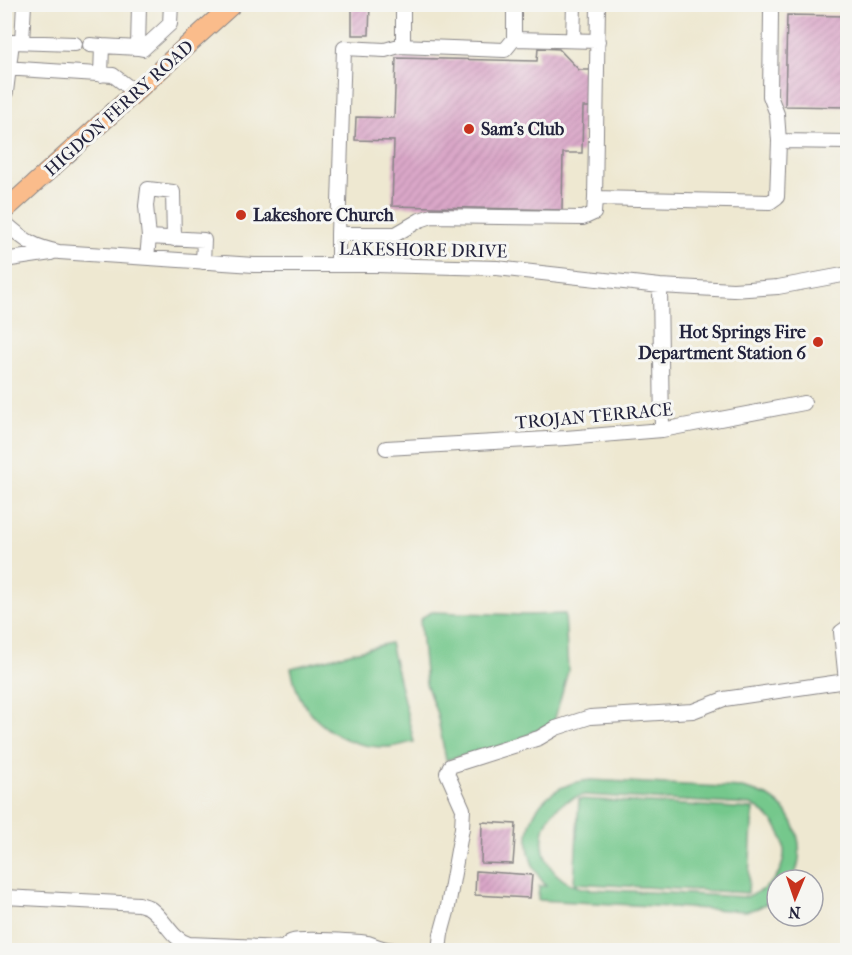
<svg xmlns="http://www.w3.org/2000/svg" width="852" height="955" viewBox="0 0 852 955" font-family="'IM FELL French Canon',serif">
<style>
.park{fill:#74c88c;stroke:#4b7564;stroke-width:1.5;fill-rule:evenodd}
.building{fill:url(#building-hatch)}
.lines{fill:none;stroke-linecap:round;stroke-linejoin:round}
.minor-casing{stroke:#888586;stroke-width:16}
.major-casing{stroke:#888586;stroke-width:20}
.minor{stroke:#fff;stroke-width:14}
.major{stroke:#fabc8b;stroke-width:18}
.poi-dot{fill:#c8321e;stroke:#f6f6f2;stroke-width:2}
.labels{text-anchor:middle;stroke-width:6;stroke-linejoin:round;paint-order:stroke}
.street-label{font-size:18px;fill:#22223b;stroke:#f6f6f2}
.poi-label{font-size:18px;font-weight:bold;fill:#22223b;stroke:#f6f6f2;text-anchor:start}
</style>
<defs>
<pattern id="building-hatch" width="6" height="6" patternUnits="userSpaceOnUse" patternTransform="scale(1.5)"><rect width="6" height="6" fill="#daa7c8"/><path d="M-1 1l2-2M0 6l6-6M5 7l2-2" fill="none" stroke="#bb8fad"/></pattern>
</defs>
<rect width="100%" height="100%" fill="#f6f6f2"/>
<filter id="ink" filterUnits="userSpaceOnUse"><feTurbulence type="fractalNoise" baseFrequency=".0167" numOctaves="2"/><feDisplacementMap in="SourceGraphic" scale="12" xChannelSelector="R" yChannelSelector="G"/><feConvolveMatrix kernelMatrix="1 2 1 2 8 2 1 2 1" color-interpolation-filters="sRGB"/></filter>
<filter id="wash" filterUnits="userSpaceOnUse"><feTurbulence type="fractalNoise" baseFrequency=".008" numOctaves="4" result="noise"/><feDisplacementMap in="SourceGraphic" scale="24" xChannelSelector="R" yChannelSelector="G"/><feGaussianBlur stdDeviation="1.35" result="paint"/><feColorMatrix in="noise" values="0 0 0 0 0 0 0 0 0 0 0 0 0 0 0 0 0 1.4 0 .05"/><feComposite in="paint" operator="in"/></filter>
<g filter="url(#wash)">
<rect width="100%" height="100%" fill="#eee8d1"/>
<path class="park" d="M432 612 525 615 565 614 568 671 554 722 511 743 446 760 437 714 426 684 420 620 424 616Z
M390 643 414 742C406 743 396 747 387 747 349 748 311 726 297 690 294 683 293 675 291 668Z
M591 780 742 788C751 790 760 793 769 797 797 813 808 852 792 880H777V898L758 908 746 911 538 900 539 886H546C508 841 533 784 591 780ZM584 795 751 805C797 827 795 882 746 897L590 889C531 883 525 807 584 795Z
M579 799 753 809 748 893 574 883Z"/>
<g id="blocks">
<path class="building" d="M352 4H370L369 35H352Z
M787 15 848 16V107L785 106Z
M538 48 559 49 579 70H595L594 107H583L582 153H563L562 210 392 206 394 141 355 140 356 117 394 118 396 58 537 61Z
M482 822 516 824 513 864 481 863Z
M476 871 532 875 530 898 475 895Z"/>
</g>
</g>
<g filter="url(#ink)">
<use href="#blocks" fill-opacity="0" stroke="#888586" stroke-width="1.5"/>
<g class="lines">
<defs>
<path id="minor" d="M773 4 771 11 770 96 777 114 779 141
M514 39 598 41
M573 40 574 4
M22 42 24 4
M90 45 102 46 101 75
M102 46 138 48 139 4
M403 46V4
M138 48 143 49 170 24 171 4
M4 68 113 75 135 92
M4 94 6 92 12 42 75 44
M595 198 598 4
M4 222C26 241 31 246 59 252L254 265H374L497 268 660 286 733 290 778 287 848 274
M338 234 344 48 385 50 399 46 505 50 514 39V4
M149 237 146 206 148 189 173 192 174 239
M147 258 149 237 204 240 203 262
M4 260 51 253
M338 265V234H396L420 220 432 216 583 218 594 213 595 198 770 202 777 197 779 141 848 142
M660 286 662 430
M386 448 566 438 662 430 804 403
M848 627 841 632 846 681H848
M4 897 139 904C142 905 146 906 148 907 165 917 170 939 189 944L284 948
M284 950C286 946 288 942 293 941 300 938 361 941 368 943 378 947 385 950 395 950
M439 950 441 934 447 912 462 828 463 809 447 773 450 766 539 738 556 728 590 717 693 711 724 699 846 681"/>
<path id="major" d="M4 211 233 4"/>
</defs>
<use href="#minor" class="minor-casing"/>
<use href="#major" class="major-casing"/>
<use href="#minor" class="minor"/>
<use href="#major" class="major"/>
</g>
</g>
<g class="poi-dot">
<circle cx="469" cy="129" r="6"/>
<circle cx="241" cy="215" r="6"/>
<circle cx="818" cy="342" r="6"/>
</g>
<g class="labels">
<g class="street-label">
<text transform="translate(119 108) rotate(-42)" y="6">HIGDON FERRY ROAD</text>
<text transform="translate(423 250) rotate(1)" y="6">LAKESHORE DRIVE</text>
<text transform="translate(594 416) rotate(-5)" y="6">TROJAN TERRACE</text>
</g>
<g class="poi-label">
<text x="481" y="135">Sam's Club</text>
<text x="253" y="221">Lakeshore Church</text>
<text x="806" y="338" text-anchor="end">Hot Springs Fire<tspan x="806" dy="21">Department Station 6</tspan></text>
</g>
</g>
<rect width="852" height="955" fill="none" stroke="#f6f6f2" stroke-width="24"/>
<g transform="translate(795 898) rotate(182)"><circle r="28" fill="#f6f6f2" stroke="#a1a1a9" stroke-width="1.5"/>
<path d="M0-4.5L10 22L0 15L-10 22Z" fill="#c8321e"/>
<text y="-9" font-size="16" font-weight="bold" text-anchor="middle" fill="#22223b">N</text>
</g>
</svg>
